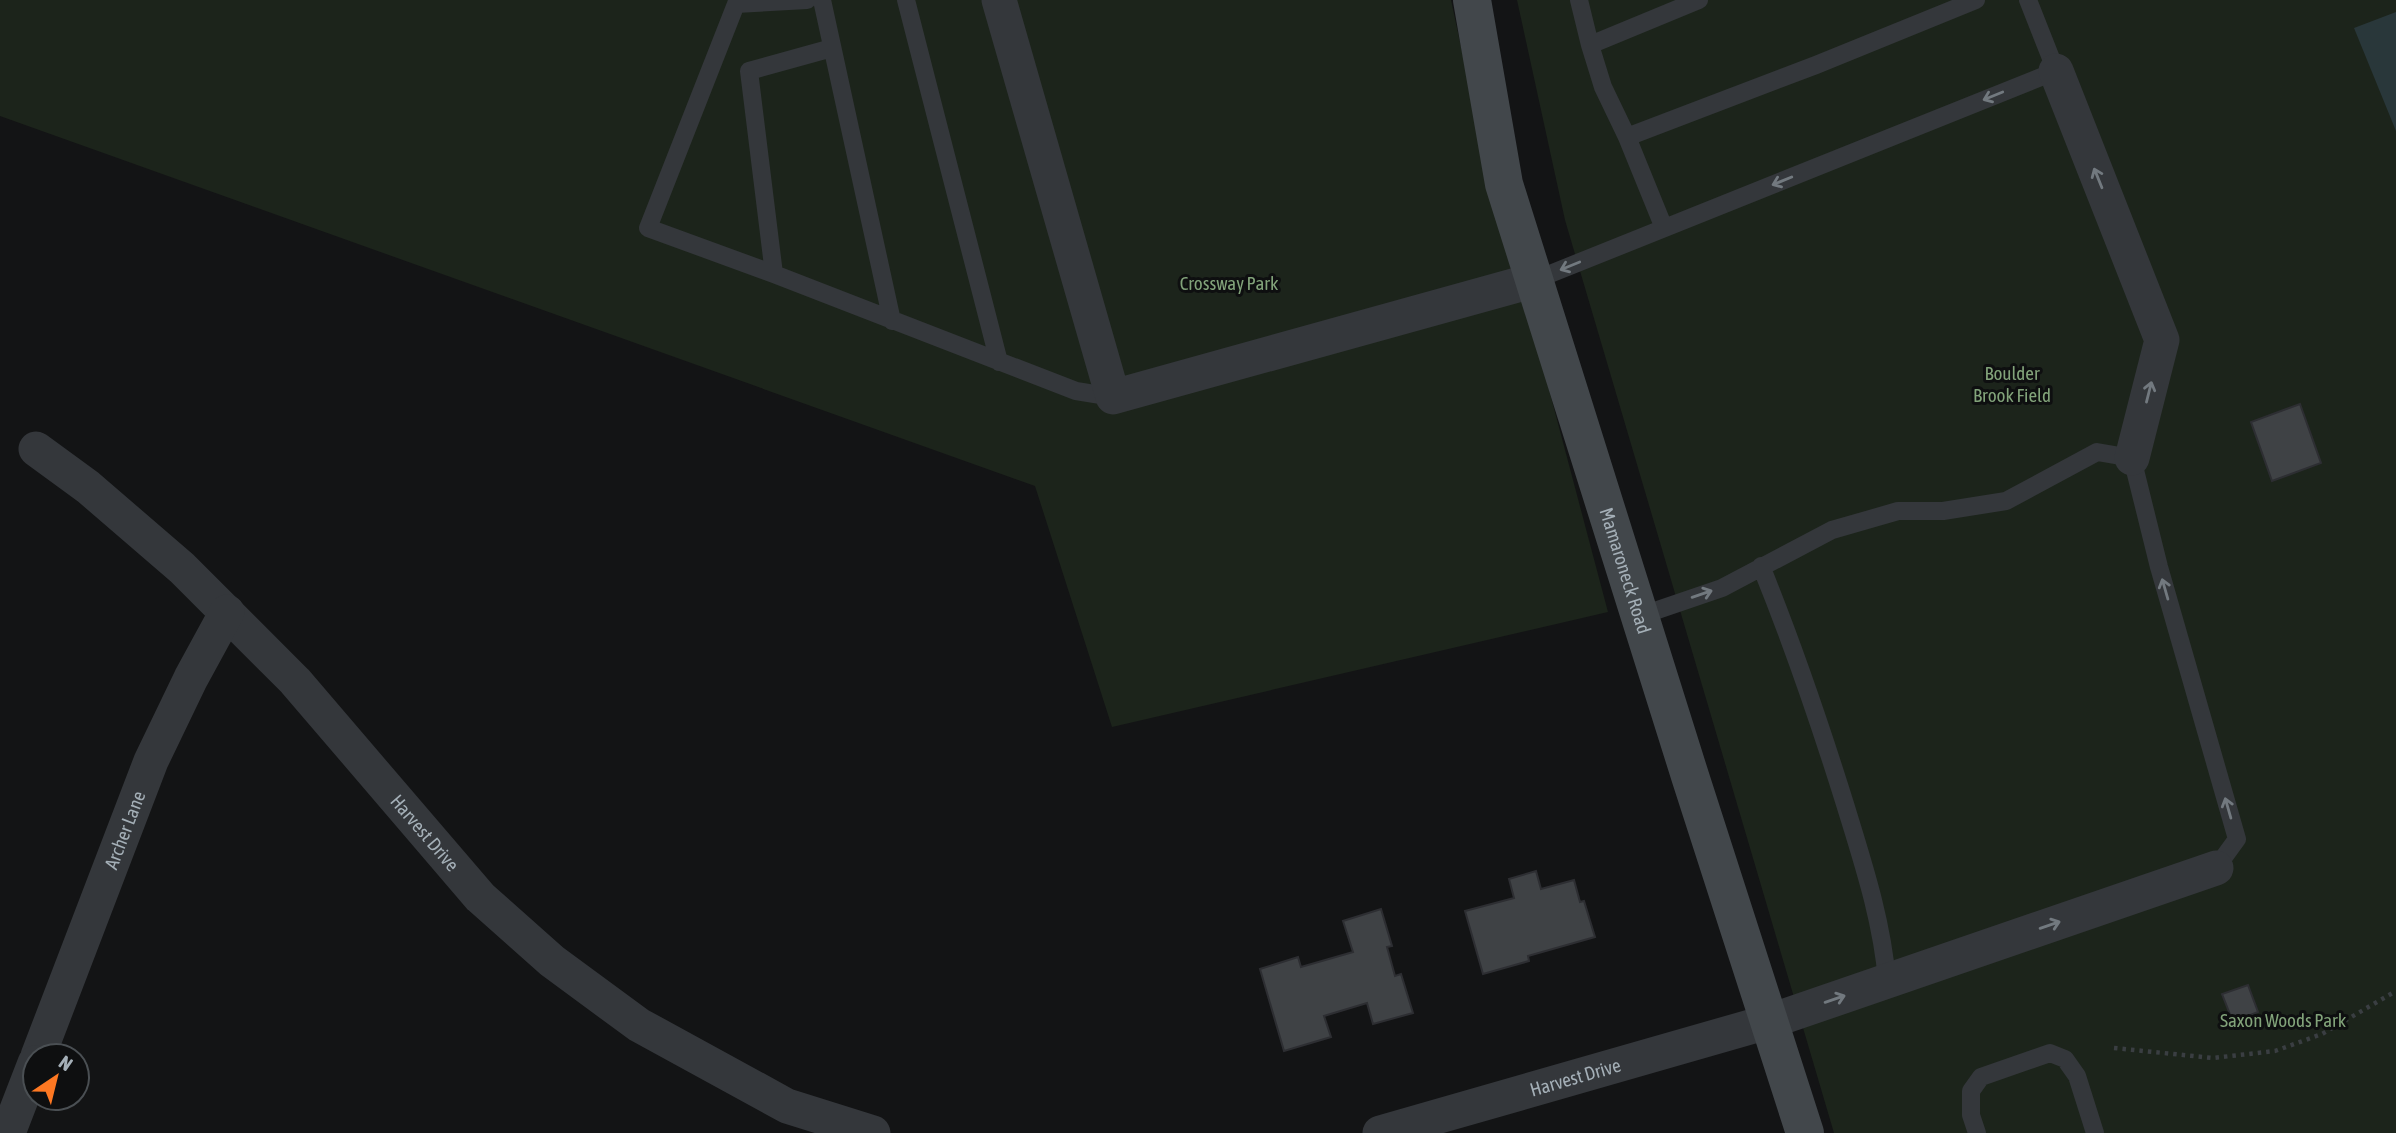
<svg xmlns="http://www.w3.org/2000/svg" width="2396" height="1133" viewBox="0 0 2396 1133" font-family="'Asap Condensed',sans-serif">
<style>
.green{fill:#1c241b}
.water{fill:#29373a}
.building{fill:#3f4245;stroke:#2d2e32;stroke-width:2}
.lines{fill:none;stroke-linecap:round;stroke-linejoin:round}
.path{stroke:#3a3e42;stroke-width:4.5;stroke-dasharray:3.5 5;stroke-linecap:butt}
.lane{stroke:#34373b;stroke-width:18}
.street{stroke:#34373b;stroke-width:35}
.secondary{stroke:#42474b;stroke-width:38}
.oneway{stroke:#72797f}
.labels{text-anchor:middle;stroke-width:6;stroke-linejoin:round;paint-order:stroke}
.park-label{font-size:19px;fill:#82a37a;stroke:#0e0f10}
.street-label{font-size:19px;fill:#a4afb7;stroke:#0e0f10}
</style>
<rect width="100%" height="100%" fill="#131415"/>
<path class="green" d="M0 0H1451L1473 103 1608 612 1112 727 1035 486 0 116Z
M1517 0H2396V1133H1834L1565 220Z"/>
<path class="water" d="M2396 12V131L2354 28Z"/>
<path class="building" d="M2300 404 2321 463 2272 481 2251 422Z
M1536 871 1541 889 1574 880 1580 902 1584 901 1595 937 1528 956 1529 961 1483 974 1465 911 1514 898 1509 879Z
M1381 909 1392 946 1387 947 1395 976 1401 974 1413 1013 1373 1024 1367 1003 1324 1016 1331 1037 1284 1051 1260 969 1298 957 1301 967 1353 952 1343 921Z
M2248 985 2258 1012 2233 1022 2222 994Z"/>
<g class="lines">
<path class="path" d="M2114 1048 2213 1058 2275 1051 2322 1034 2396 991"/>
<path class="lane" d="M807 0 736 4 648 228 774 274 1076 391 1113 397
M822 0 892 321
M906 0 999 362
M1579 0 1590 45 1699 0
M1590 45 1603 87 1627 137
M1664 228 1627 137 1816 65 1976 0
M774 274 749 71 832 48
M1535 280 2056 71 2028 0
M1761 566C1793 645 1820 724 1845 804 1863 863 1882 920 1887 981
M1640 616 1722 588 1832 530 1898 511H1943L2006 501 2097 452 2132 458 2159 567 2237 839 2216 868
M1977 1133 1971 1115V1091L1981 1077 2050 1053 2065 1059 2077 1076 2095 1133"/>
<g class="street">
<path d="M999 0 1113 397 1535 280"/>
<path d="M2056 71 2162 340 2132 458"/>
<path id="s1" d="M36 449 88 487 182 568 295 681 480 897 552 961 639 1025 787 1106 873 1133"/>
<path id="s2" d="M38 1056 151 761 191 678 227 612"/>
<path d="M8 1133 35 1063"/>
<path id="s3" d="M1380 1133 1771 1021 2216 868"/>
</g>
<path class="secondary" id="s4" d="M1472 0 1504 184 1690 776 1805 1133"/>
</g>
<defs><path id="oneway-shaft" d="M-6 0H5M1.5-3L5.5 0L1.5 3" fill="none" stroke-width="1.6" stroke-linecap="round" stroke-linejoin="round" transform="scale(1.75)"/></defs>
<g class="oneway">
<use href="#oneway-shaft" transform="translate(1993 96) rotate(158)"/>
<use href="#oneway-shaft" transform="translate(2098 178) rotate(-112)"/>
<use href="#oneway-shaft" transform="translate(1782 181) rotate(158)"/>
<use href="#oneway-shaft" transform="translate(1570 266) rotate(158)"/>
<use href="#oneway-shaft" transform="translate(2149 392) rotate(-76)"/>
<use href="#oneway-shaft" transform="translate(2165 589) rotate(-106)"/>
<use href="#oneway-shaft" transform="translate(1702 594) rotate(-19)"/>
<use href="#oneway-shaft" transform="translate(2228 808) rotate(-106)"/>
<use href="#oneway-shaft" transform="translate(2050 925) rotate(-19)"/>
<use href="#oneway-shaft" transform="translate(1835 999) rotate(-19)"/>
</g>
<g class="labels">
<g class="park-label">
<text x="1229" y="290">Crossway Park</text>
<text x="2012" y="380">Boulder<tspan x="2012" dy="22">Brook Field</tspan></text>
<text x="2283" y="1027">Saxon Woods Park</text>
</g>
<g class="street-label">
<text dy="7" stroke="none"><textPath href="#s4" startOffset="592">Mamaroneck Road</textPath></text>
<text dy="7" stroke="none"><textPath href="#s2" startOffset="242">Archer Lane</textPath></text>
<text dy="7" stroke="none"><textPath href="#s1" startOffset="548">Harvest Drive</textPath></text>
<text dy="7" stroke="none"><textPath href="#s3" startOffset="203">Harvest Drive</textPath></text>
</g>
</g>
<g transform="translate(56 1077) rotate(35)"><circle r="33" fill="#0e0f10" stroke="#4a4f53" stroke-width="2"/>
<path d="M0-5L12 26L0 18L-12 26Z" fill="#fe7822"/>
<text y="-10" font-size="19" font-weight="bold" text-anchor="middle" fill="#a4afb7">N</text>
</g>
</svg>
